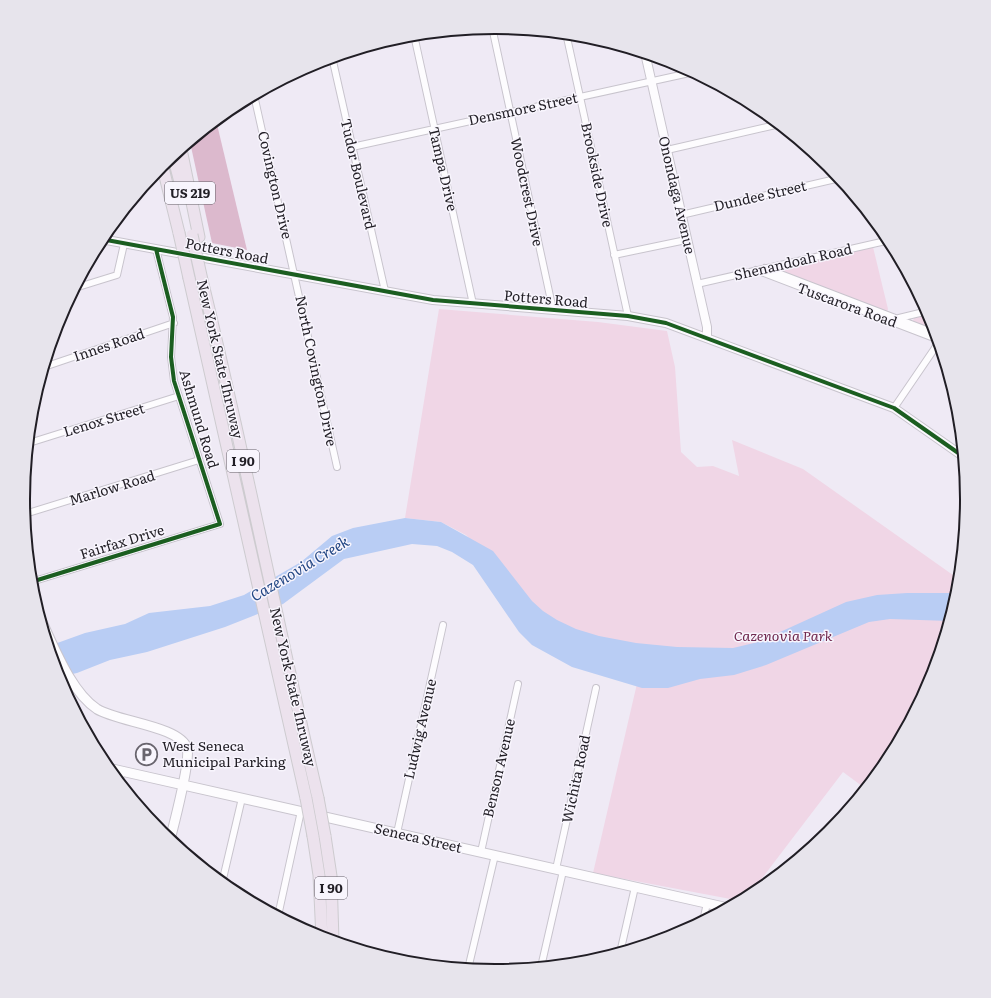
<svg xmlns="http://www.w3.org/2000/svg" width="991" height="998" viewBox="0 0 991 998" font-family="Literata,serif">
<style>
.green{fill:#f0d6e6}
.forest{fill:#dcb9cd}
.water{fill:#b9cdf4}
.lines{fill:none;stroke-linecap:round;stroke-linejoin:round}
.minor-casing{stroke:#c8c4cd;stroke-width:8}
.tertiary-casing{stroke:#c8c4cd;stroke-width:10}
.secondary-casing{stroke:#c8c4cd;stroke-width:11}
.motorway-casing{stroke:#cdcbcf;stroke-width:13}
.minor{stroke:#fdfcfe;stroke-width:6}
.tertiary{stroke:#fdfcfe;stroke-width:8}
.secondary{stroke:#fdfcfe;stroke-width:9}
.motorway{stroke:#ece2ed;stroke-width:11}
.motorway-bridge-casing{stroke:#cdcbcf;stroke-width:13;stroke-linecap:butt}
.motorway-bridge{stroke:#ece2ed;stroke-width:11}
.cycleway-casing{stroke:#f8f5fd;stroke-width:6}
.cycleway{stroke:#1b5e20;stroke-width:4}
.labels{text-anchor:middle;stroke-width:3;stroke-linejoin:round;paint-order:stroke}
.shield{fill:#f8f5fd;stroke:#625e66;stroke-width:1}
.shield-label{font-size:13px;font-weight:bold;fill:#211e25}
.street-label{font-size:14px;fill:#211e25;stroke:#f8f5fd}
.park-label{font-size:14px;font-style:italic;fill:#70294f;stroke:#f8f5fd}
.poi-label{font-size:14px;fill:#211e25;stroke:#f8f5fd;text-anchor:start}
.water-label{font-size:15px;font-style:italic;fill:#234784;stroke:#f8f5fd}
.rim{fill:none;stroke:#211e25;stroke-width:2}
</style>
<rect width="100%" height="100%" fill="#efeaf5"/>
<path class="green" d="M873 247 888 309 887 312 780 270 782 268Z
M439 309 598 322 667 331 675 367 681 452 697 467 713 466 739 476 732 440 803 469 960 580 959 591 932 680 888 762 866 789 843 772 747 898 741 901 593 873 639 675 536 611 466 535 441 522 405 518Z
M930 314 936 331 913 321 914 318Z"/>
<path class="forest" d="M216 120 247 250 212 243 190 142Z"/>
<path class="water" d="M405 518 441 522 493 551 532 601 543 611 557 620 576 629 599 636 636 643 677 647 733 648 758 642 846 602 877 595 907 593H958L950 621 890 619 869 622 766 665 734 675 700 679 668 688H642L572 667 532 645 519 632 473 565 452 552 437 546 412 544 344 559 283 604 225 627 147 652 110 660 77 673 58 677 49 646 85 633 125 624 149 613 210 606 244 595 301 562 332 536 353 528Z"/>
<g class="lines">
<defs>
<path id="minor" d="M492 27 553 310
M566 33 628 316
M414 35 473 304
M332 57 385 291
M254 95 337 467
M352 147 694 72
M667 150 780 124
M681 215 840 178
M614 255 686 240
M765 268 937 334
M756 270 939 340
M697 284 890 240
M75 288 117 275 124 244
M899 318 928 311
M44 367 174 323
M894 408 939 342
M29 443 179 396
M25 514 199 460
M31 582 220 524 174 381 171 357 173 317 156 249
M119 782 122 771
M397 833 443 625
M481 852 518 684
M556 869 596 688
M222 883 242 798
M278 916 301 811
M703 921 707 903
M620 953 635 887
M541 967 563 871
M468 969 495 855"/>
<path id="tertiary" d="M645 53 707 327V337
M101 239 433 300 628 316 666 323 894 408 964 457"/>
<path id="secondary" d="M41 620C54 647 71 692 97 709 118 722 179 726 187 748 191 760 174 824 170 840
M108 768 728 908"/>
<path id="motorway" d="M181 149 199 237
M173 155 180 182
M162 164 179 233
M189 278 306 798
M202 280C244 452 278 626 318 798
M313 836 319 875 322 938
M325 836 331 876 333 941"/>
</defs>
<use href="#minor" class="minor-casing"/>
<use href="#tertiary" class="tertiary-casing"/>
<use href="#secondary" class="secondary-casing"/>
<use href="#motorway" class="motorway-casing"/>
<use href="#minor" class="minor"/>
<use href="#tertiary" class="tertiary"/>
<use href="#secondary" class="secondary"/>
<use href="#motorway" class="motorway"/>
<defs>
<path id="motorway-bridge" d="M179 233 189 278
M192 235 202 280
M306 798 313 836
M318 798 325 836"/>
</defs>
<use href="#motorway-bridge" class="motorway-bridge-casing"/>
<use href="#motorway-bridge" class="motorway-bridge"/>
<defs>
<path id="cycleway" d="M101 239 433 300 628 316 666 323 894 408 964 457
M31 582 220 524 174 381 171 357 173 317 156 249"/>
</defs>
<use href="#cycleway" class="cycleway-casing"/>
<use href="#cycleway" class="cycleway"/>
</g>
<defs>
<symbol id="parking-ring" viewBox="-11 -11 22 22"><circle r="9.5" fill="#f8f5fd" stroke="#69656e" stroke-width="1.5"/><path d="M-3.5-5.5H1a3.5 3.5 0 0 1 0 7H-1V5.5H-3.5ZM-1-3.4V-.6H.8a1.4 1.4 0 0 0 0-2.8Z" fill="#69656e"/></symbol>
</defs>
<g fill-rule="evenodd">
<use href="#parking-ring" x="134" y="742" width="25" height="25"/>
</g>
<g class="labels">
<g class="shield">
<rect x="165" y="182" width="50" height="22" rx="3"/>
<rect x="227" y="450" width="32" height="22" rx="3"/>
<rect x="315" y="877" width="32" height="22" rx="3"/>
</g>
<g class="shield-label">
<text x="190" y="198">US 219</text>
<text x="243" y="466">I 90</text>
<text x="331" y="893">I 90</text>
</g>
<g class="street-label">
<text transform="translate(523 109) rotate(-12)" y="5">Densmore Street</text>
<text transform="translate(443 169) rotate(77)" y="5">Tampa Drive</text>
<text transform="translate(358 174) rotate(77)" y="5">Tudor Boulevard</text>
<text transform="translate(597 175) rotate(78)" y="5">Brookside Drive</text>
<text transform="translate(275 185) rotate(77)" y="5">Covington Drive</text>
<text transform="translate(527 192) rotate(78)" y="5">Woodcrest Drive</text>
<text transform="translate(677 195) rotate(77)" y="5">Onondaga Avenue</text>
<text transform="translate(760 196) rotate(-13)" y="5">Dundee Street</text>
<text transform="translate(227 251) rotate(11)" y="5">Potters Road</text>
<text transform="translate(793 262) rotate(-13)" y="5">Shenandoah Road</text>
<text transform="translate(546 299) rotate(5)" y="5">Potters Road</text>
<text transform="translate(847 305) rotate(20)" y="5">Tuscarora Road</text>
<text transform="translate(109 345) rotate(-19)" y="5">Innes Road</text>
<text transform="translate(220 359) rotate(77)" y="5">New York State Thruway</text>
<text transform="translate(316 371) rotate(78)" y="5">North Covington Drive</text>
<text transform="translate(199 419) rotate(73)" y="5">Ashmund Road</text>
<text transform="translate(104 420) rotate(-17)" y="5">Lenox Street</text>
<text transform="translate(112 488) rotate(-17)" y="5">Marlow Road</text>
<text transform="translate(122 542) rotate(-17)" y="5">Fairfax Drive</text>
<text transform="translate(293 687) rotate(77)" y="5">New York State Thruway</text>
<text transform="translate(420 729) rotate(-77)" y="5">Ludwig Avenue</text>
<text transform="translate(499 768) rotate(-77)" y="5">Benson Avenue</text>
<text transform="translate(576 779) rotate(-78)" y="5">Wichita Road</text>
<text transform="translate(418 838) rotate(13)" y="5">Seneca Street</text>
</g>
<g class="park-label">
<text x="783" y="641">Cazenovia Park</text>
</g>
<g class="poi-label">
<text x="162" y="751">West Seneca<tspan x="162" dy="16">Municipal Parking</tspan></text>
</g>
<g class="water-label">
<text transform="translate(300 569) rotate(-31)" y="5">Cazenovia Creek</text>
</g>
</g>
<path d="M0 0H991V998H0ZM30 499a465 465 0 1 1 930 0a465 465 0 1 1-930 0Z" fill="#e7e4ec" fill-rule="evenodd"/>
<path class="rim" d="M30 499a465 465 0 1 1 930 0a465 465 0 1 1-930 0Z"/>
</svg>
